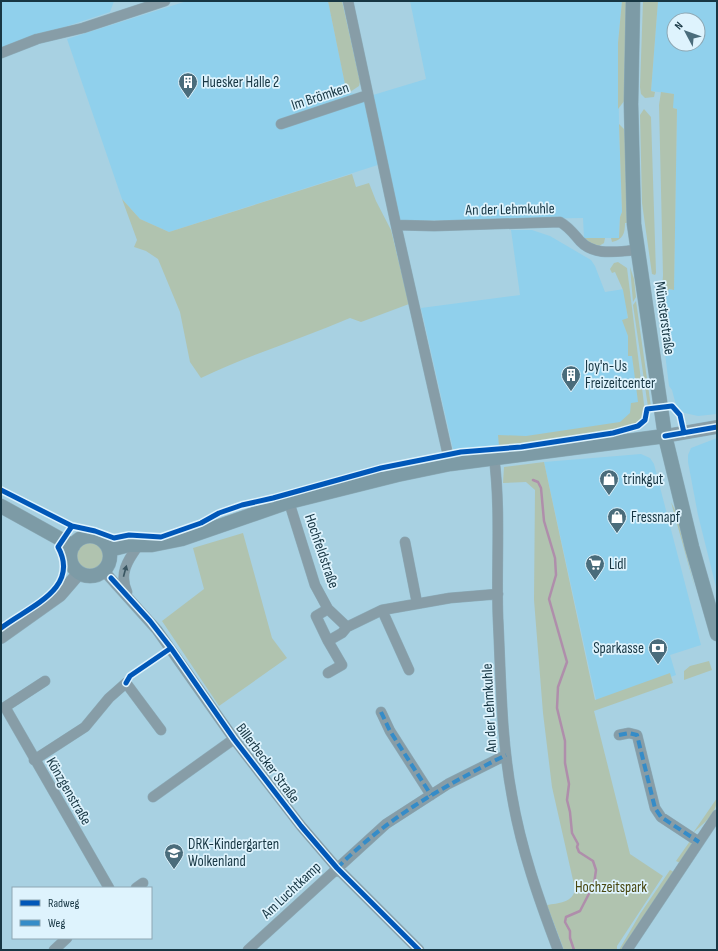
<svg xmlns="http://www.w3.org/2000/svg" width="718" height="951" viewBox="0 0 718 951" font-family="'Sofia Sans Condensed',sans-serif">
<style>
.built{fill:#90d0ec;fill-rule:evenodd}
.green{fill:#b0c3af}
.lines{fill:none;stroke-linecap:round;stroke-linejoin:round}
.stream{stroke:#af8eab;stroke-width:2.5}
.minor-casing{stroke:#8dadba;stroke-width:11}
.tertiary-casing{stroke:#8dadba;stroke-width:14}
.secondary-casing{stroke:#8dadba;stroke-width:15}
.minor{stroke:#879da7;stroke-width:10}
.tertiary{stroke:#879da7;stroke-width:13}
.secondary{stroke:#7d9ba6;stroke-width:14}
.quiet{stroke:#358cc8;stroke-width:4;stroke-dasharray:8 4;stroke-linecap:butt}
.cycleway-casing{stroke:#def3fd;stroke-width:8}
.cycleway{stroke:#0057b8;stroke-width:5}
.oneway{fill:#395561}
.labels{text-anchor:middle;stroke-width:3.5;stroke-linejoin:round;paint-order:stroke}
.poi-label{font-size:15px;fill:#173643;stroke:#def3fd;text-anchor:start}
.street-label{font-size:15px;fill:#173643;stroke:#def3fd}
.park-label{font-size:15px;fill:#484710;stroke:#def3fd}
</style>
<rect width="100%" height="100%" fill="#a8d1e2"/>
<path class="built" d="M1 1H114L110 12 1 48Z
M187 1H328L347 93 373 95 426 79 410 1H622L618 43 619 124 622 212 620 217 619 238H584L583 218 400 221 387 162 169 232 140 219 122 199 67 39Z
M658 1H717V414L698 416 680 412 677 409 672 390 669 386 659 304 664 299 669 289 674 290 677 109 673 108V94L651 91ZM674 20H698V44H674Z
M511 230H532L550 236 591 260 595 266 605 292 624 289 640 414 627 425 463 453 453 449 421 308 520 295Z
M717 438V591L698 515 688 462V455L691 448Z
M641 454 650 458 654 464 701 645 670 655 676 675 597 704 544 462Z"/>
<path class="green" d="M328 1H342L360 82 359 86 347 94Z
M622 1H629L625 100 618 109V43Z
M643 1H658L651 91 655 92 654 97 645 98 641 94 640 87Z
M661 92 674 94 673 108 677 109 674 290 669 289 664 299 659 304C657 293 663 286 663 275L659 105Z
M644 109 651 117 656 273 655 275 652 274 642 203 640 115Z
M619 124 624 129 625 134 628 223H625C625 233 623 240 612 242L611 238H619L620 217 622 212Z
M352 174 356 187 369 183 376 201 391 230 409 304 361 322 350 318C301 339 249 355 201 378L190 362 180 312 158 259 146 251 134 247 137 240 122 199 140 219 169 232Z
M584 238H605L604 243 599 246 591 243Z
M618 262 627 268 645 412 638 423 606 432 499 446 498 435 526 436 620 422 630 413 631 403 638 402 632 356H628V336L622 320 628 318 623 290 615 272 612 273 610 269 614 263Z
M630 267 634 279 636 297 633 302Z
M636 301 651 407H648L633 305Z
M544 462 595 700 670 673 673 683 594 711 630 854 663 876 617 946V950H564L547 905C558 903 573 903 575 889L552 787 543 713 534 600 535 490 526 482 503 483 504 467Z
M671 502 675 510 696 592Z
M243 533 272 638 287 658 219 706 162 621 204 589 193 548Z
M76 556a14 14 0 1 1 28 0a14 14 0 1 1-28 0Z
M709 661 712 670 684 680V671L690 666Z
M717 798C717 814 704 823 693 833Z
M690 841 692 845 680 863 676 861Z
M670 870 674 872 623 950H619L640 914Z"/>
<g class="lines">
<path class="stream" d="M533 480 538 482 541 488 544 521 555 558 556 575 549 599 567 662 558 687 557 708 565 741V763L569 784 567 800 570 812 572 833 578 844 577 847 579 852 593 861 596 870 594 884 580 911 566 917 565 922 570 931V938L574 950"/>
<defs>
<path id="minor" d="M348 1 396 225 450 464
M1 53 37 39 83 28 165 1
M281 124 368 95
M396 225 434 226 560 222C569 227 573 233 580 241 595 257 618 251 638 250
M494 457C501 511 496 564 498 618 501 677 501 738 512 796 521 849 539 900 558 950
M289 502 315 585 328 609 347 627 382 610 450 598 498 594
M405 542 417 603
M104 571 157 630 234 739 301 826 337 868 419 950
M127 592C119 574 127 561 138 546
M328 609 316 616 328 641 342 633 347 627
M382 610 409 670
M328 641 342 665 328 673
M45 681 5 707 109 888
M381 712 390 731 431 795
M619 735 629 733 637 735 655 808 661 817 699 842
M34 760 85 727 109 698 126 683 161 730
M153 797 234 739
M136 888 143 883
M54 950 67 938
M248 950 386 824 448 784 506 755
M627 950 717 815"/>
<path id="tertiary" d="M665 436 717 427
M1 637 60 595 79 573"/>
<path id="secondary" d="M633 1 631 104 634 224 665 436 692 547 717 634
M1 506 73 546
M70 556a20 20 0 1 1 40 0a20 20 0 1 1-40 0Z
M109 550 129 545H152L182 539 289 502 397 475 450 464 665 436"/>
</defs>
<use href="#minor" class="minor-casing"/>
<use href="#tertiary" class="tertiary-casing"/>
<use href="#secondary" class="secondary-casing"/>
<use href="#minor" class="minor"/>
<use href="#tertiary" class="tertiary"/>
<use href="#secondary" class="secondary"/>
<path class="quiet" d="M381 712 390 731 431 795
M619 735 629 733 637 735 655 808 661 817 699 842
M337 868C388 817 442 787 506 755"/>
<defs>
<path id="cycleway" d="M665 436 717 427
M1 490 72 526 95 531 114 538 129 535 161 537 201 523 219 513 242 505 273 498 381 468 461 452 521 447 613 433 638 426 645 420 647 409 672 406 680 415 684 433
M111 578 150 621 171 648 234 739 301 826 337 868 419 950
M1 628C28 607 81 589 58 547L72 526
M126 683 130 676 171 648"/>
</defs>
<use href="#cycleway" class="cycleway-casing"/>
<use href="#cycleway" class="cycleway"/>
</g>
<defs><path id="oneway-solid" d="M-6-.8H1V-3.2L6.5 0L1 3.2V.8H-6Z"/></defs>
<use class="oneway" href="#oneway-solid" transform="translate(125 571) rotate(-75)"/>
<defs>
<symbol id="building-pin" viewBox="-11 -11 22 30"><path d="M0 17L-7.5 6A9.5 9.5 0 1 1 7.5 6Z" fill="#4a6c7b" stroke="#def3fd"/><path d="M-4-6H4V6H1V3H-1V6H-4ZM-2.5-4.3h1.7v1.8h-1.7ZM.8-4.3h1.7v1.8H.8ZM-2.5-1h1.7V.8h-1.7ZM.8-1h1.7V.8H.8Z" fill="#fff"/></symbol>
<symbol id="shop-pin" viewBox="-11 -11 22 30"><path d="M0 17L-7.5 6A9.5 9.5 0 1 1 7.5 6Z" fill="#4a6c7b" stroke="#def3fd"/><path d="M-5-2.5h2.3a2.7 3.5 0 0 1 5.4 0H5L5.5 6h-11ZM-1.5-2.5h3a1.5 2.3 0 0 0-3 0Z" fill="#fff"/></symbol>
<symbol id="supermarket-pin" viewBox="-11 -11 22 30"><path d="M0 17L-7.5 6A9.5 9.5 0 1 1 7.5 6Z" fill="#4a6c7b" stroke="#def3fd"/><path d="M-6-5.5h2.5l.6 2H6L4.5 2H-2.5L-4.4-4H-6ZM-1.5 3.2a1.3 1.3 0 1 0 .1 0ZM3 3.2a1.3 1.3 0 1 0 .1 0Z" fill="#fff"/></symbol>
<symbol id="bank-pin" viewBox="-11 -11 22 30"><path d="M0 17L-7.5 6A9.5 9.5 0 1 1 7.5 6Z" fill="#4a6c7b" stroke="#def3fd"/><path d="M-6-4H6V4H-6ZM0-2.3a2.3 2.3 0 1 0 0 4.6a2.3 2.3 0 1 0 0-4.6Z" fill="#fff"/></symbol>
<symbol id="school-pin" viewBox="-11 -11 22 30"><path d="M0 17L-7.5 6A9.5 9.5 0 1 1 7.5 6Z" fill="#4a6c7b" stroke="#def3fd"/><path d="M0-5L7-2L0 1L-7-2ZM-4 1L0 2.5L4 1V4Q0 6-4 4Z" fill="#fff"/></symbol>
</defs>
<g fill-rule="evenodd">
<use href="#building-pin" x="177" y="71" width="22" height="30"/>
<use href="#building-pin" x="560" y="364" width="22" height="30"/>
<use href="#shop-pin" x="598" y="468" width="22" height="30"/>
<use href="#shop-pin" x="606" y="506" width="22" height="30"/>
<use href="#supermarket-pin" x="584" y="553" width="22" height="30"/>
<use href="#bank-pin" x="647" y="637" width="22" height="30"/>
<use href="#school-pin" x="163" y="842" width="22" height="30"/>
</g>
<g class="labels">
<g class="poi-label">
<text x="202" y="87">Huesker Halle 2</text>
<text x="585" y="371">Joy'n-Us<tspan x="585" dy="17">Freizeitcenter</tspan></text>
<text x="623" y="484">trinkgut</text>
<text x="631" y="522">Fressnapf</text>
<text x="609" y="569">Lidl</text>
<text x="644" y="653" text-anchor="end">Sparkasse</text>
<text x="188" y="849">DRK-Kindergarten<tspan x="188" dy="17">Wolkenland</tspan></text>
</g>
<g class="street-label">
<text transform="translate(320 96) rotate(-18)" y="5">Im Brömken</text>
<text transform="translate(510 209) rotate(-1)" y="5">An der Lehmkuhle</text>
<text transform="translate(665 318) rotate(82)" y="5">Münsterstraße</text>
<text transform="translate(322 551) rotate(71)" y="5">Hochfeldstraße</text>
<text transform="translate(489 708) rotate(-93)" y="5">An der Lehmkuhle</text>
<text transform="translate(268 763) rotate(53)" y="5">Billerbecker Straße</text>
<text transform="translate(69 791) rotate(60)" y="5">Könzgenstraße</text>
<text transform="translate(291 890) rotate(-43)" y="5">Am Luchtkamp</text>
</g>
<g class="park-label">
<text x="611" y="892">Hochzeitspark</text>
</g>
</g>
<rect width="718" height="951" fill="none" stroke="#173643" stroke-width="4"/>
<rect x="12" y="887" width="140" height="52" fill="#def3fd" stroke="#8ea7b3"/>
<rect x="20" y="900" width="20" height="6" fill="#0057b8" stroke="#8ea7b3"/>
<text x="48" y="907" font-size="12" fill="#173643">Radweg</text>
<rect x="20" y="920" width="20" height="6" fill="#358cc8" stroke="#8ea7b3"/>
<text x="48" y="927" font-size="12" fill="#173643">Weg</text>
<g transform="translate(686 32) rotate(311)"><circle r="19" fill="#def3fd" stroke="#8ea7b3"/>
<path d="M0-3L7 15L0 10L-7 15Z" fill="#4a6c7b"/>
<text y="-6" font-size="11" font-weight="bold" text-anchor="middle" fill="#173643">N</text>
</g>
</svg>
